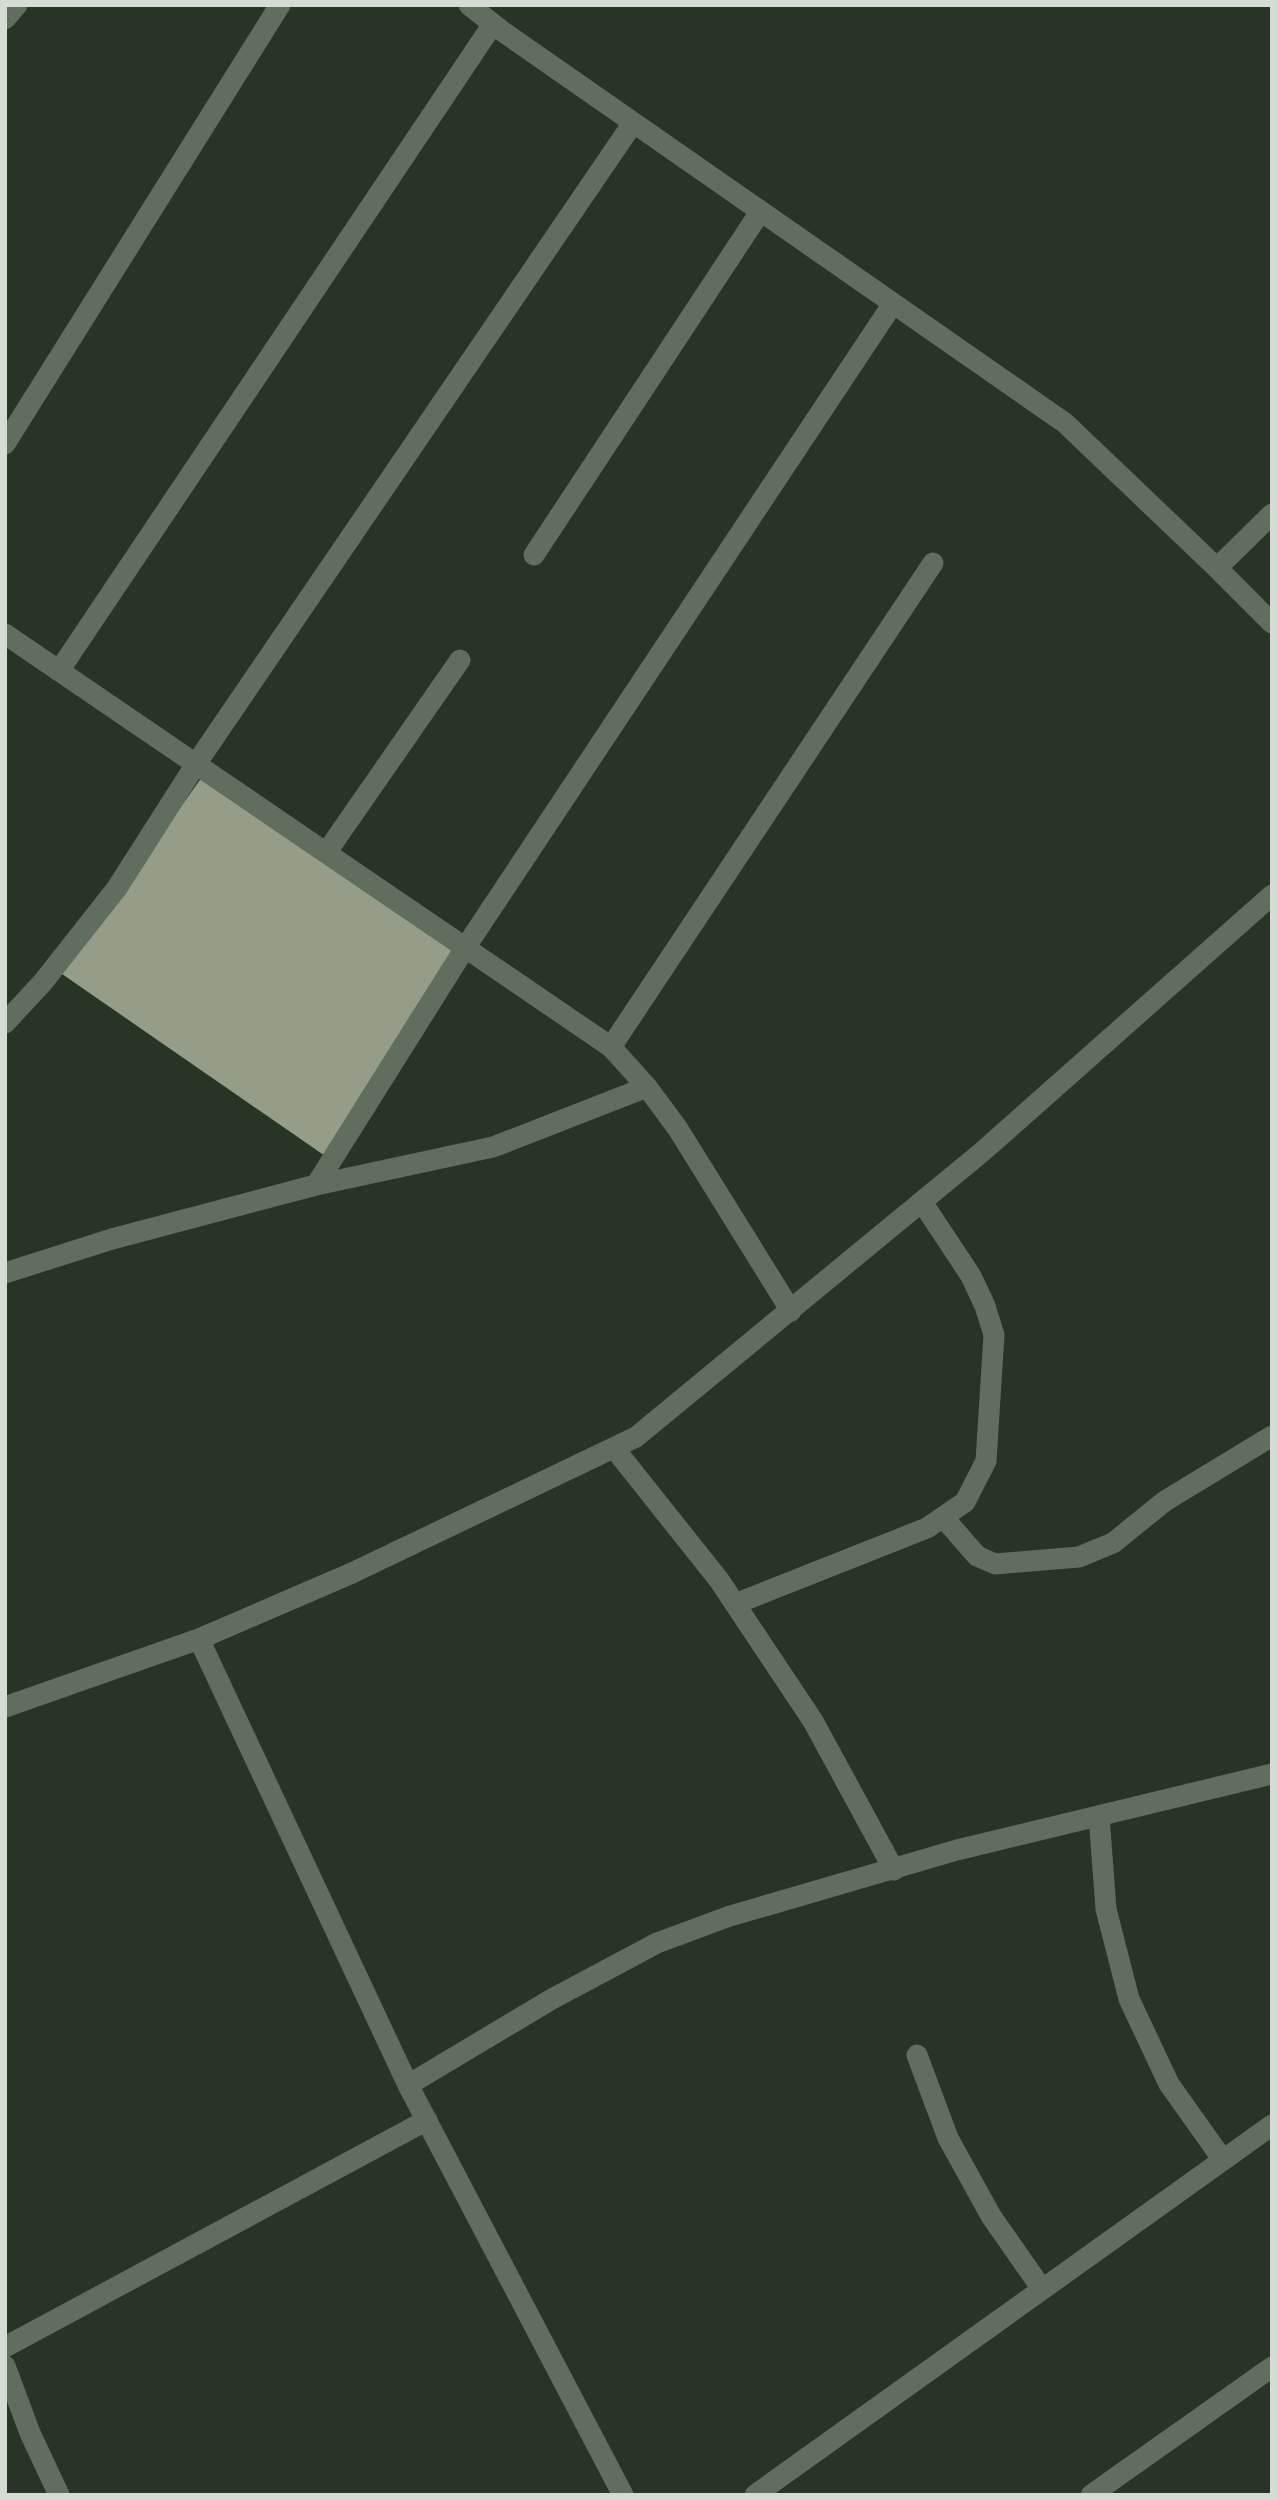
<svg xmlns="http://www.w3.org/2000/svg" width="1277" height="2500" viewBox="0 0 1277 2500" font-family="Signika,sans-serif">
<style>
.building{fill:#959c87}
.lines{fill:none;stroke-linecap:round;stroke-linejoin:round}
.minor{stroke:#606e5e;stroke-width:21}
</style>
<rect width="100%" height="100%" fill="#273426"/>
<path class="building" d="M202 777 460 949 328 1158 62 974Z"/>
<g class="lines">
<path class="minor" d="M469 5 502 31 1065 423 1217 568 1272 623
M5 19 17 5
M5 444 280 5
M534 555 760 212
M1217 568 1272 514
M5 634 611 1047
M59 671 493 24
M326 853 460 660
M5 1023 43 982 117 888 196 764 633 123
M647 1087 611 1047 933 563
M316 1185 465 948 892 305
M5 1273 112 1239 316 1185 493 1147 647 1087 678 1129 791 1311
M614 1448 719 1580 813 1721 894 1870
M943 1517 977 1556 995 1564 1079 1557 1113 1543 1165 1501 1272 1436
M735 1604 927 1528 965 1502 986 1461 994 1335 985 1306 971 1276 922 1202
M199 1639 408 2085 623 2495
M5 1707 199 1639 352 1573 636 1437 982 1152 1272 895
M1099 1816 1106 1909 1129 1999 1169 2084 1223 2160
M917 2055 948 2138 991 2216 1042 2289
M408 2085 552 1999 657 1943 730 1916 957 1850 1272 1774
M5 2347 427 2120
M5 2366 30 2433 59 2495
M755 2495 1272 2125
M1091 2495 1272 2367"/>
</g>
<rect width="1277" height="2500" fill="none" stroke="#d4dcd3" stroke-width="14"/>
</svg>
